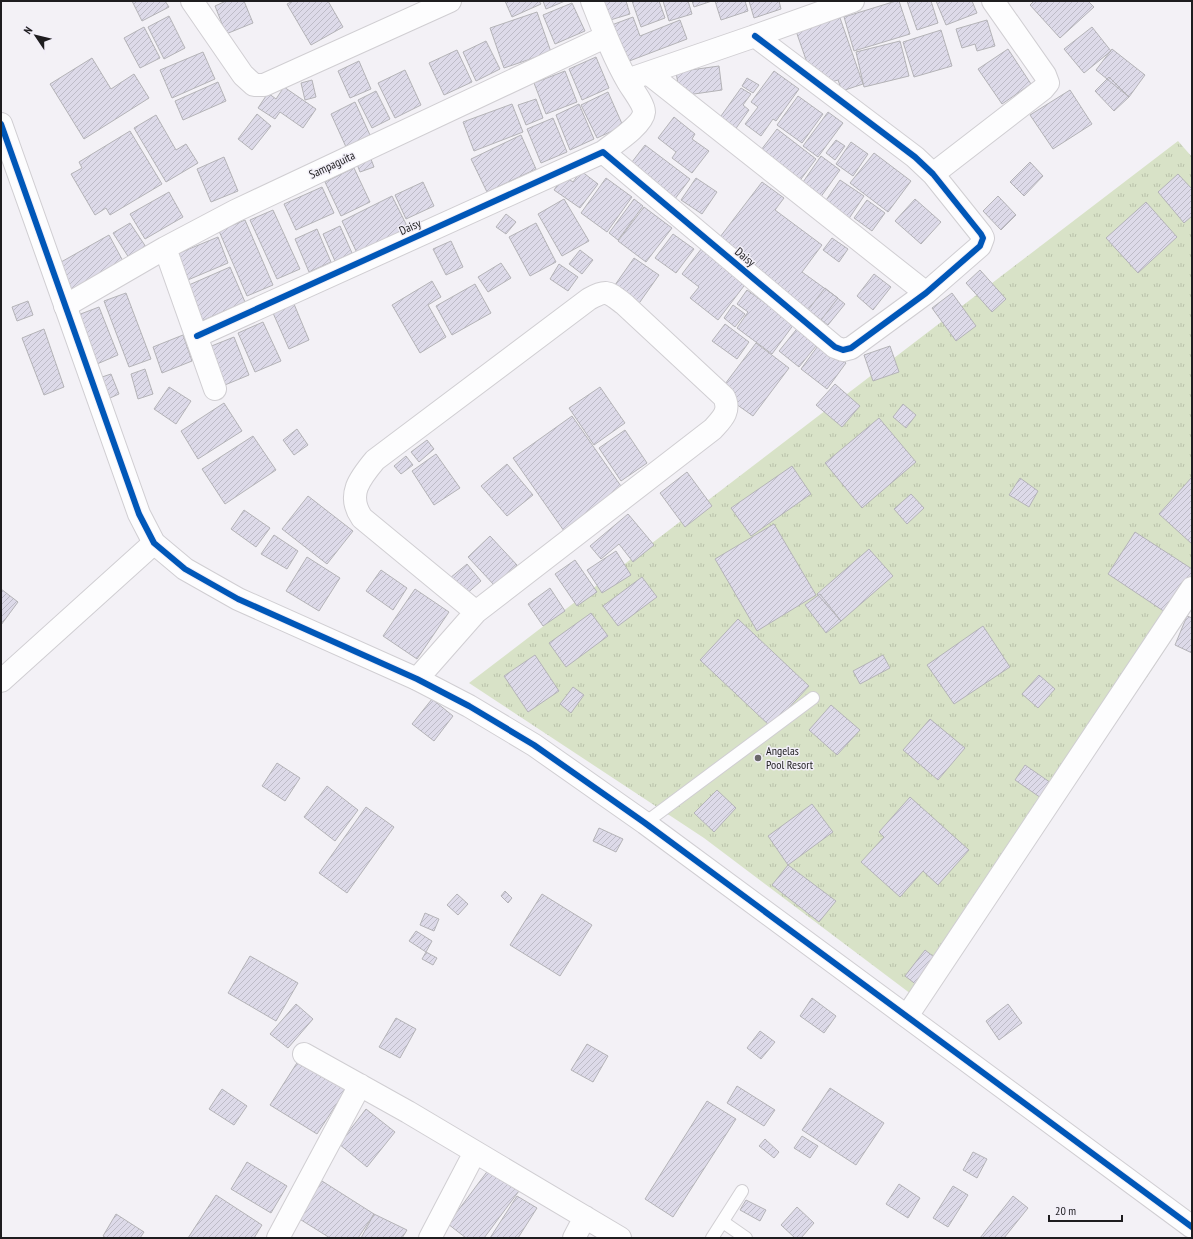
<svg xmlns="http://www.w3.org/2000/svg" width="1193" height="1239" viewBox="0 0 1193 1239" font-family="'PT Sans Narrow',sans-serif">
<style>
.grass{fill:url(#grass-tufts)}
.building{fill:url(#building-hatch);stroke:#b4b3b7}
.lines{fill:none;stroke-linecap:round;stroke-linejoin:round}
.service-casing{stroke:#d0ced2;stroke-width:14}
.minor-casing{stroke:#d0ced2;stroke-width:24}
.tertiary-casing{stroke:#d0ced2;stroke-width:24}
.service{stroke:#fdfdfe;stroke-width:12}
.minor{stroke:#fdfdfe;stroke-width:22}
.tertiary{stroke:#fdfdfe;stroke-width:22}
.cycleway-casing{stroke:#f2eff8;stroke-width:8}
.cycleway{stroke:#0057b8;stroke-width:6}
.poi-dot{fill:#69676a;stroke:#f2eff8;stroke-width:1.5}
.labels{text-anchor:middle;stroke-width:3;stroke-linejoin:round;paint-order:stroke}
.street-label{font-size:12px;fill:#1e1d1f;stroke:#f2eff8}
.poi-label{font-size:12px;fill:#1e1d1f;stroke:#f2eff8;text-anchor:start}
</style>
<defs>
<pattern id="grass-tufts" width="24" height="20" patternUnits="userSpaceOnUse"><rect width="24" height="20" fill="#d8e2c7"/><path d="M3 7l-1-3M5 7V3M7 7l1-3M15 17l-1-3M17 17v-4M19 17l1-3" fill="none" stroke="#b9c1aa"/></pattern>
<pattern id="building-hatch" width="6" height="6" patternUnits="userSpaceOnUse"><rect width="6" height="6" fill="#dddae9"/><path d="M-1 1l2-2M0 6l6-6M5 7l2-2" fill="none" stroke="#bdbbc7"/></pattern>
</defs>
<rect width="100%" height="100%" fill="#f3f1f6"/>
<path class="grass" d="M1178 141 1192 157V609L1147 677 919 1000 704 838 469 683Z"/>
<path class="building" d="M132 1H165L169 7 142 21Z
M226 1H244L253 23 226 34 215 6Z
M293 1H328L343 27 311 45 287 4Z
M505 1H539L541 4 512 17Z
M543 1H565L546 9Z
M601 1H626L630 14 607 21Z
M632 1H659L665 18 641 27Z
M663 1H688L692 14 669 21Z
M692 1H712L694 7Z
M715 1H745L748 11 721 20Z
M749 1H779L781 9 754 18Z
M896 1H899L910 34 854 51 844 17Z
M907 1H931L938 23 917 30Z
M936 1H972L977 13 946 25Z
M1034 1H1088L1094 7 1060 38 1030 5Z
M572 3 585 31 555 44 543 15Z
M537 12 551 52 504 68 490 28Z
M839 15 863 84 842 91 838 80 825 84 812 77 796 31Z
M169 16 185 48 164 59 148 27Z
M633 17 640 36 680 20 687 39 624 63 609 26Z
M987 20 995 46 977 51 975 44 962 48 956 29Z
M144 27 160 58 140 68 124 38Z
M1092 27 1111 51 1084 73 1064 49Z
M941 30 952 66 914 77 903 42Z
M486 41 500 69 476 81 463 52Z
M900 41 909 76 864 87 856 52Z
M1008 49 1031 84 1002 104 978 69Z
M1112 49 1145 75 1129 97 1096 70Z
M457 50 472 82 444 95 429 63Z
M203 52 215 79 172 98 160 70Z
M596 57 609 88 582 100 569 69Z
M92 58 111 89 134 74 149 98 84 139 50 84Z
M359 61 371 89 350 98 338 71Z
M719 66 722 90 680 96 676 72Z
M405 70 421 105 395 118 378 83Z
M565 71 577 102 546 114 534 83Z
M774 71 799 89 776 121 773 119 761 136 745 124 758 107 751 102Z
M1109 77 1129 97 1114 111 1095 91Z
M747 78 759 85 753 93 742 86Z
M312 80 316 97 305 100 301 83Z
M218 82 226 101 183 120 175 101Z
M284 87 316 109 303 128 280 112 275 119 258 108 268 93 276 99Z
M741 88 751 94 743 105 749 110 732 134 716 123Z
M1070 90 1092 124 1053 149 1030 115Z
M376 91 390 119 372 128 358 100Z
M608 92 623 126 597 138 581 105Z
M798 96 823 114 802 143 777 125Z
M536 99 543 118 526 125 518 105Z
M355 102 370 135 346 147 331 114Z
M512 104 523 132 474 151 463 122Z
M579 104 594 139 570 150 556 115Z
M828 112 843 123 818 157 803 146Z
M257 114 271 126 252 150 238 139Z
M156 115 176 150 186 144 198 163 166 182 134 128Z
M674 117 695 134 692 139 709 151 692 173 672 158 676 152 658 138Z
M553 118 567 152 541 163 527 129Z
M777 129 816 159 798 183 758 154Z
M130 131 162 184 110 215 106 208 95 215 71 174 82 168 79 162Z
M521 135 536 169 487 192 471 159Z
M836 140 845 146 835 160 826 153Z
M851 142 868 154 853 176 836 164Z
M645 145 690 179 671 204 635 176 641 169 632 162Z
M874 153 911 181 888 212 850 183Z
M369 154 374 167 360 172 355 159Z
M821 156 840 170 820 198 801 185Z
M224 157 238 191 211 202 197 169Z
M1030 162 1043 176 1024 196 1010 182Z
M354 168 370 202 341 216 325 182Z
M581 171 598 184 580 208 554 190 564 176 573 182Z
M1178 174 1192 189V216L1184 223 1158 192Z
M606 178 632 197 607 232 581 213Z
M696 178 717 192 702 214 681 200Z
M840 180 864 196 846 223 822 206Z
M423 182 434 206 406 219 395 195Z
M762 182 784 198 775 210 822 245 802 272 838 298 821 320 717 241Z
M322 187 334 213 296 230 284 204Z
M169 192 183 217 145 239 130 214Z
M392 196 408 228 357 253 342 221Z
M998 196 1016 215 1001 230 983 211Z
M564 199 589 241 562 256 538 214Z
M634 199 643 206 618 240 609 233Z
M915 199 941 222 921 244 895 221Z
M867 200 885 213 872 231 854 218Z
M1146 202 1177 237 1138 273 1106 238Z
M644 207 672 228 646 262 618 241Z
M273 210 300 269 277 279 250 220Z
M506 214 516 222 506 234 496 227Z
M245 220 273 285 247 296 219 231Z
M130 223 148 250 131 261 113 233Z
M536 223 556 262 530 276 509 237Z
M340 226 352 253 335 261 323 234Z
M317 229 331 262 309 272 295 239Z
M673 234 694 249 676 273 655 258Z
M109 235 124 263 69 294 54 266Z
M218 237 228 263 183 282 172 256Z
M832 238 848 249 839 262 823 250Z
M451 241 463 267 446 275 433 249Z
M702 248 747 282 718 320 690 298 699 287 682 274Z
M580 250 593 260 582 274 569 264Z
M634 258 659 275 635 309 610 292Z
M501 263 511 278 488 292 478 277Z
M559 264 578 277 568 291 550 279Z
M230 267 245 302 197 323 182 288Z
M980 270 1006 299 992 312 966 283Z
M874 274 891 287 873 310 857 296Z
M432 281 441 297 428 305 446 337 420 353 392 305Z
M475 284 491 313 452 335 436 306Z
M825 288 845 304 828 325 808 310Z
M747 290 794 324 772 354 737 328 748 312 737 304Z
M126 293 151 359 129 367 104 301Z
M952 293 976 326 956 341 932 308Z
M28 301 33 315 17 321 12 307Z
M294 304 309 340 289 349 273 313Z
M733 305 745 314 735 327 724 318Z
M99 307 118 355 97 364 78 315Z
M263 322 281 361 255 372 238 333Z
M725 324 749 342 737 359 712 341Z
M800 325 820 341 799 367 779 351Z
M44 329 64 387 44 395 22 338Z
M183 335 192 361 162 373 153 347Z
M234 337 249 375 220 387 204 349Z
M756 343 789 368 753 416 719 392Z
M820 343 846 363 827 389 801 369Z
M890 346 899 372 873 381 864 355Z
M145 369 153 394 138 399 131 374Z
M111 374 119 394 110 398 102 377Z
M835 384 860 406 842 427 816 405Z
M169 387 191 401 176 424 154 409Z
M600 387 625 423 594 445 569 408Z
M224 403 242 431 198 459 181 431Z
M903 404 916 415 906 428 893 417Z
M572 416 623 489 564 531 513 458Z
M879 418 916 462 862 508 825 463Z
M297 429 308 445 294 455 283 440Z
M625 430 647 463 621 481 599 448Z
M253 436 276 470 225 504 202 469Z
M427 440 434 449 419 462 411 452Z
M436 454 460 488 434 505 412 471Z
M406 456 413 465 401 474 394 466Z
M507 464 533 495 507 516 481 486Z
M792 466 811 494 751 536 731 508Z
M687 472 712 506 685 527 660 493Z
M1192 477V544L1159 514Z
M1020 478 1038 491 1029 507 1009 495Z
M911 494 924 508 907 524 894 509Z
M308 496 353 531 327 564 282 529Z
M244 510 270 528 256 547 231 529Z
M628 514 654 545 633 562 619 544 601 559 590 546Z
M774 524 816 595 757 631 715 559Z
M1135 532 1192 569V584L1171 616 1108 574Z
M274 535 298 551 287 569 261 554Z
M490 536 517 565 495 586 468 557Z
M869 549 893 576 841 621 817 594Z
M616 551 631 575 602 593 587 570Z
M307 557 340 578 319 611 286 591Z
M575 560 597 592 577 606 555 574Z
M467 564 481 581 464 596 450 578Z
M381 570 407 588 393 610 366 591Z
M642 577 657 597 618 626 603 606Z
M550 588 565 611 543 626 528 604Z
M1 589 18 602 1 625Z
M415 589 449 612 417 659 383 636Z
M820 594 841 621 826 633 805 605Z
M591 613 608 636 566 667 549 643Z
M1187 616 1192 618V653L1175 645Z
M738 619 809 686 771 727 700 660Z
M983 626 1010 667 954 704 927 665Z
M535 655 559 691 528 712 504 676Z
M883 655 890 668 860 684 853 671Z
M1039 675 1055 689 1038 708 1022 694Z
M573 687 584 695 571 713 560 704Z
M432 699 453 716 434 741 412 724Z
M831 705 860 730 837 755 809 730Z
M930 719 965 748 938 780 903 750Z
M277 763 300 778 285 801 262 786Z
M1025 765 1054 785 1044 800 1015 780Z
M327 786 358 810 335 841 304 817Z
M717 790 736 808 714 832 694 813Z
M910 797 969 850 938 885 923 871 900 897 861 862 884 837 879 832Z
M812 804 833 832 788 865 768 836Z
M366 807 394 827 347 893 319 873Z
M599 828 623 839 616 852 593 841Z
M788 865 836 901 819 922 772 885Z
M505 891 512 898 508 903 501 896Z
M457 894 468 904 458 915 447 905Z
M542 894 592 925 560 976 510 945Z
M425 913 439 919 434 931 420 925Z
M416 931 432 941 426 952 409 941Z
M925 950 942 963 922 989 905 976Z
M426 952 437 958 433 965 422 959Z
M250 956 298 983 276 1021 228 993Z
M812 998 836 1016 824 1033 800 1016Z
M296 1004 313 1019 288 1048 270 1034Z
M1008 1004 1022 1023 999 1040 986 1021Z
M396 1018 416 1029 400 1058 379 1047Z
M760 1031 775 1042 761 1059 747 1048Z
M587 1044 608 1056 593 1082 571 1070Z
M302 1055 349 1085 317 1134 270 1105Z
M737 1086 775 1110 764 1126 727 1103Z
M830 1088 884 1123 856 1165 802 1130Z
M222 1089 247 1106 234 1125 209 1109Z
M707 1101 736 1119 673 1217 645 1199Z
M366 1109 395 1132 367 1167 339 1144Z
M802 1136 818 1146 810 1158 794 1148Z
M765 1139 779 1152 774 1158 759 1146Z
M973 1152 987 1159 977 1178 963 1170Z
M247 1162 287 1186 271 1213 231 1189Z
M489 1169 519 1191 484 1238H466L448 1224Z
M322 1181 374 1214 358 1238H330L298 1218Z
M899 1184 920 1198 908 1218 886 1204Z
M953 1186 968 1195 948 1227 933 1218Z
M216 1195 262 1225 254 1238H188Z
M517 1196 537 1208 518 1238H490Z
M1013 1196 1028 1208 1004 1238H980Z
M746 1200 766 1210 760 1221 740 1210Z
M797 1207 814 1223 801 1238H795L781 1225Z
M116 1214 144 1232 140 1238H106L103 1236Z
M374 1214 407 1230 402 1238H361Z"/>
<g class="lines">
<defs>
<path id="service" d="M645 823 813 698
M723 1222 746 1238
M712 1238 742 1191"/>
<path id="minor" d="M192 1 243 75 254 85H264L450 1
M592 1C603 29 613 56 628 82 632 89 644 104 644 112 643 125 613 144 603 152
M648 73 926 293
M627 80 755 36 853 1
M933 174 1043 89 1048 83 1045 75 993 1
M165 248 215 389
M65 306 165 248 235 211 605 37
M197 336 603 152 835 347 843 350 851 348 926 293 980 246 983 238 981 234 933 174 915 157 755 36
M417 679 476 612 713 429C722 419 731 411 724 397L624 304C608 292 607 289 589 299L375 460C360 478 346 495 362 518L476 612
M1 681 154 543
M907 1016 1192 588
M304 1054 408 1112 620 1238
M278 1238 360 1085
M430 1238 475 1152
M574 1238 585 1217"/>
<path id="tertiary" d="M1 124 139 514 154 543 185 569 238 599 417 679 469 706 534 745 645 823 1192 1227"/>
</defs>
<use href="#service" class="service-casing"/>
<use href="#minor" class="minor-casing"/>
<use href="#tertiary" class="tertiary-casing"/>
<use href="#service" class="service"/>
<use href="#minor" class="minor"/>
<use href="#tertiary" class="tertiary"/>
<defs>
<path id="cycleway" d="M1 124 139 514 154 543 185 569 238 599 417 679 469 706 534 745 645 823 1192 1227
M197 336 603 152 835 347 843 350 851 348 926 293 980 246 983 238 981 234 933 174 915 157 755 36"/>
</defs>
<use href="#cycleway" class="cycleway-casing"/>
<use href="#cycleway" class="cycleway"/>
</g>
<circle class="poi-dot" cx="758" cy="758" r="4"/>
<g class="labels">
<g class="street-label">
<text transform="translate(332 165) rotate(-25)" y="4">Sampaguita</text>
<text transform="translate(410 227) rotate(-24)" y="4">Daisy</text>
<text transform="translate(745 257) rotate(40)" y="4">Daisy</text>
</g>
<g class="poi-label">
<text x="766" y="755">Angelas<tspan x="766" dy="14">Pool Resort</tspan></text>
</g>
</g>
<rect width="1193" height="1239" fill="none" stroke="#1e1d1f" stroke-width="4"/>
<g transform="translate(36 36) rotate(305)" stroke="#f2eff8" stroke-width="3" paint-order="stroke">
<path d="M0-3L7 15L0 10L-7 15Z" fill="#1e1d1f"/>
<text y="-6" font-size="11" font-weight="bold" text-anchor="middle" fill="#1e1d1f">N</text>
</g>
<path d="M1049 1215v6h73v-6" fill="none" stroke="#1e1d1f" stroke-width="2"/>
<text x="1055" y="1215" font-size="12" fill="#1e1d1f" stroke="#f2eff8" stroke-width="3" paint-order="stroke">20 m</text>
</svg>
